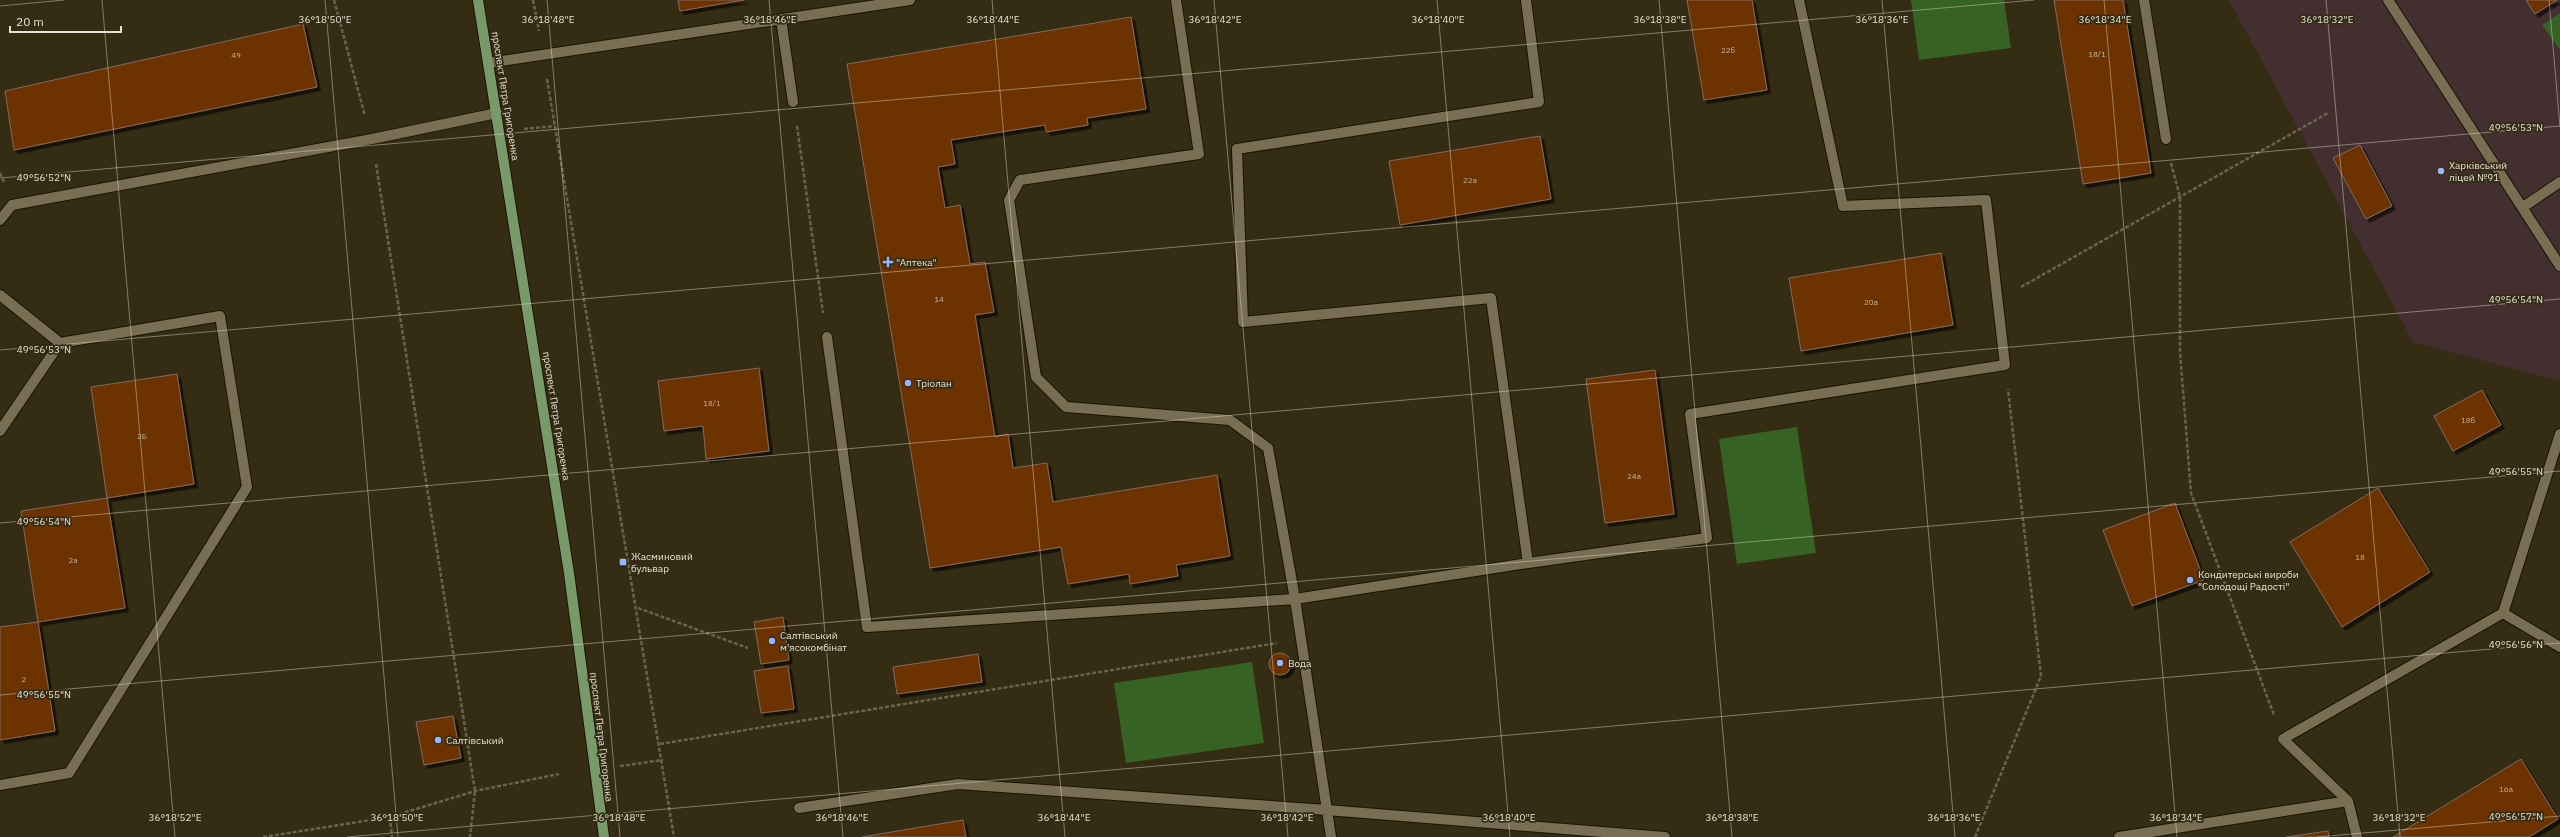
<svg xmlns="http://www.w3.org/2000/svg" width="2560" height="837" viewBox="0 0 2560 837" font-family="'IBM Plex Sans',sans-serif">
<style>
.industrial{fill:#432f2f}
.green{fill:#366224}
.building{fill:#6c3002;stroke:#856a5b;filter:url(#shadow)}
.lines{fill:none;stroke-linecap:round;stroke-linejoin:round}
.minor-casing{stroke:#1c1400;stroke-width:12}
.major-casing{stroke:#1c1400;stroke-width:12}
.path{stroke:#6b634e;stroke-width:2.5;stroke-dasharray:4 2;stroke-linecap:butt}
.minor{stroke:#786e54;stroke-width:10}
.major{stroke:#789a6a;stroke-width:10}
.ticks{fill:none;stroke:#e5e0d1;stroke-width:1;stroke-opacity:0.45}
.poi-dot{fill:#99b5fd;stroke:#352c14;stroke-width:1.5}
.labels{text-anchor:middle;stroke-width:3.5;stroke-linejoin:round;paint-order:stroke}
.number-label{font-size:8px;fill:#c7b49d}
.street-label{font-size:10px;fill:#e5e0d1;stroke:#352c14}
.poi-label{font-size:10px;fill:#e5e0d1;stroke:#352c14;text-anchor:start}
.ticks-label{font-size:10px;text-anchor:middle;fill:#e5e0d1;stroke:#352c14;stroke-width:3.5;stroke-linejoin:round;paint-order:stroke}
</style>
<defs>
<filter id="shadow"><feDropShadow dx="3.5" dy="3.5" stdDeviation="0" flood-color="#0009"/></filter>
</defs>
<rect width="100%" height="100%" fill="#352c14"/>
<path class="industrial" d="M2229 0H2560V381L2413 342Z"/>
<path class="green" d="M1911 0H2004L2011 48 1919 60Z
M2560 13V50L2542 25Z
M1797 427 1816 553 1737 564 1719 439Z
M1252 662 1264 743 1126 763 1114 683Z"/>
<path class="building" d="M678 0H744L680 11Z
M1687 0H1752L1767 90 1704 100Z
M2054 0H2123L2151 173 2083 184Z
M2526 0H2557L2535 14Z
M1131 17 1146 109 1087 118 1088 125 1046 132 1045 125 951 140 955 164 938 167 945 208 960 205 970 264 985 262 994 312 975 315 995 437 1008 434 1013 468 1047 463 1053 502 1217 475 1230 556 1176 565 1178 576 1130 584 1129 574 1068 584 1061 547 930 568 847 64Z
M303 24 317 87 14 150 5 91Z
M1540 136 1551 199 1400 225 1389 161Z
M2360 145 2392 206 2366 219 2333 158Z
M1941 253 1953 325 1801 351 1789 278Z
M759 368 769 451 706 459 703 426 664 431 658 381Z
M1655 370 1674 514 1605 523 1586 379Z
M177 374 194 484 107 498 91 387Z
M2482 390 2501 425 2453 451 2434 416Z
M2378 488 2430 572 2342 627 2290 542Z
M107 498 125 608 38 622 21 511Z
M2175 503 2204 580 2132 606 2103 530Z
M783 617 789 660 761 664 754 622Z
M38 622 55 731 0 740V627Z
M1269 664a11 11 0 1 1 22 0a11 11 0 1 1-22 0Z
M978 654 982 682 897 694 893 667Z
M788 666 794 709 761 713 754 671Z
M453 716 461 758 424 765 416 722Z
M2521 759 2558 819 2529 837H2393Z
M963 820 966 837H862Z
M2328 831 2329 837H2286Z"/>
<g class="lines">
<defs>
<path id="minor" d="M1176 0 1199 154 1020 180 1009 200 1036 377 1066 407 1230 420 1268 448 1295 599 1331 837
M1526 0 1539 102 1237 149 1243 322 1491 298 1528 563
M2144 0 2166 139
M2388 0 2560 266
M781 19 793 102
M488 63 910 0
M2523 207 2560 182
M0 220 12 205 372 139 497 113
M0 295 60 343 0 431
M827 337 867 627 1295 599 1528 563 1707 538 1690 414 2005 365 1986 200 1843 206 1799 0
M2503 613 2560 647
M0 785 69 773 247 487 220 316 60 343
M799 808 958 784 1327 810 1665 837
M2119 837 2348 801
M2357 837 2348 801 2283 739 2503 613 2560 434"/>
<path id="major" d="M478 0 569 573 604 837"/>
</defs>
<use href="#minor" class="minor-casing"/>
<use href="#major" class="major-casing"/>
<path class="path" d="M334 0 365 116
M533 0 539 31
M547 79 674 837
M797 126 823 313
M524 129 555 126
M2171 163 2180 197V352L2191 493 2274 715
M376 164 475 791 470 837
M0 173 4 182
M2021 287 2328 113
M638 608 748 648
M660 744 1277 643
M620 766 663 760
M390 817 392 837
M263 837 390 817 475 791 559 774
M1975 837 2041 676 2008 389"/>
<use href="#minor" class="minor"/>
<use href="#major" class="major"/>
</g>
<path class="ticks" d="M102 0 175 837M325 0 398 837M547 0 620 837M769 0 843 837M992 0 1065 837M1214 0 1288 837M1437 0 1510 837M1659 0 1732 837M1882 0 1955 837M2104 0 2177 837M2326 0 2400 837M2549 0 2560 127M0 6 64 0M0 178 2034 0M0 350 2560 126M0 523 2560 299M0 695 2560 471M347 837 2560 643M2317 837 2560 816"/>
<g class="poi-dot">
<circle cx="2441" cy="171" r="4"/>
<path d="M886 256h4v4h4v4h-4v4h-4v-4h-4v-4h4z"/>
<circle cx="908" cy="383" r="4"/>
<rect x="619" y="558" width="8" height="8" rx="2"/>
<circle cx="2190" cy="580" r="4"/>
<circle cx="772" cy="641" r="4"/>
<circle cx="1280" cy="663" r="4"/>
<circle cx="438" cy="740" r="4"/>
</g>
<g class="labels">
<g class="number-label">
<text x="1728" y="53">22б</text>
<text x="2097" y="57">18/1</text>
<text x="236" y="58">49</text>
<text x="1470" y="183">22а</text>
<text x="939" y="302">14</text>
<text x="1871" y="305">20а</text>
<text x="712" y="406">18/1</text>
<text x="2468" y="423">18б</text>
<text x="142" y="439">2Б</text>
<text x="1634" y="479">24а</text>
<text x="2360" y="560">18</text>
<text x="73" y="563">2а</text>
<text x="24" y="682">2</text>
<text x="2506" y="792">16а</text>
</g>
<g class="street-label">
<text transform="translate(506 96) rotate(81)" y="4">проспект Петра Григоренка</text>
<text transform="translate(557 416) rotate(81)" y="4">проспект Петра Григоренка</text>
<text transform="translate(602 737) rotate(83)" y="4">проспект Петра Григоренка</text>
</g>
<g class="poi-label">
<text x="2449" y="169">Харківський<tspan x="2449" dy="12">ліцей №91</tspan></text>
<text x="896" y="266">"Аптека"</text>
<text x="916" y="387">Тріолан</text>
<text x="631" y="560">Жасминовий<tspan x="631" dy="12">бульвар</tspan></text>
<text x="2198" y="578">Кондитерські вироби<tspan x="2198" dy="12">"Солодощі Радості"</tspan></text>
<text x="780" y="639">Салтівський<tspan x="780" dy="12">м'ясокомбінат</tspan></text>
<text x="1288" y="667">Вода</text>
<text x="446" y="744">Салтівський</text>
</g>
</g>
<g class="ticks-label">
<text x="325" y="23">36°18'50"E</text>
<text x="548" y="23">36°18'48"E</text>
<text x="770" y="23">36°18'46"E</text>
<text x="993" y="23">36°18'44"E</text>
<text x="1215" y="23">36°18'42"E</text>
<text x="1438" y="23">36°18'40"E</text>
<text x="1660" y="23">36°18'38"E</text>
<text x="1882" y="23">36°18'36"E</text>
<text x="2105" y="23">36°18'34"E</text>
<text x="2327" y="23">36°18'32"E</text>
<text x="2516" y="131">49°56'53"N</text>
<text x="44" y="181">49°56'52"N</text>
<text x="2516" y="303">49°56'54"N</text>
<text x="44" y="353">49°56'53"N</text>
<text x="2516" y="475">49°56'55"N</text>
<text x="44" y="525">49°56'54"N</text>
<text x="2516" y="648">49°56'56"N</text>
<text x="44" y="698">49°56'55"N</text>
<text x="2516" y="820">49°56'57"N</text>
<text x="175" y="821">36°18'52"E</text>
<text x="397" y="821">36°18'50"E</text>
<text x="619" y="821">36°18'48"E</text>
<text x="842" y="821">36°18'46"E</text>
<text x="1064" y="821">36°18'44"E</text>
<text x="1287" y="821">36°18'42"E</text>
<text x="1509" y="821">36°18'40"E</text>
<text x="1732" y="821">36°18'38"E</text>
<text x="1954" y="821">36°18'36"E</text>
<text x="2176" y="821">36°18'34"E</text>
<text x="2399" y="821">36°18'32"E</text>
</g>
<path d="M10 26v6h111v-6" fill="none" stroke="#e5e0d1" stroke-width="2"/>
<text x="16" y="26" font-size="12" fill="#e5e0d1" stroke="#352c14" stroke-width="3" paint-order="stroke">20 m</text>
</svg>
